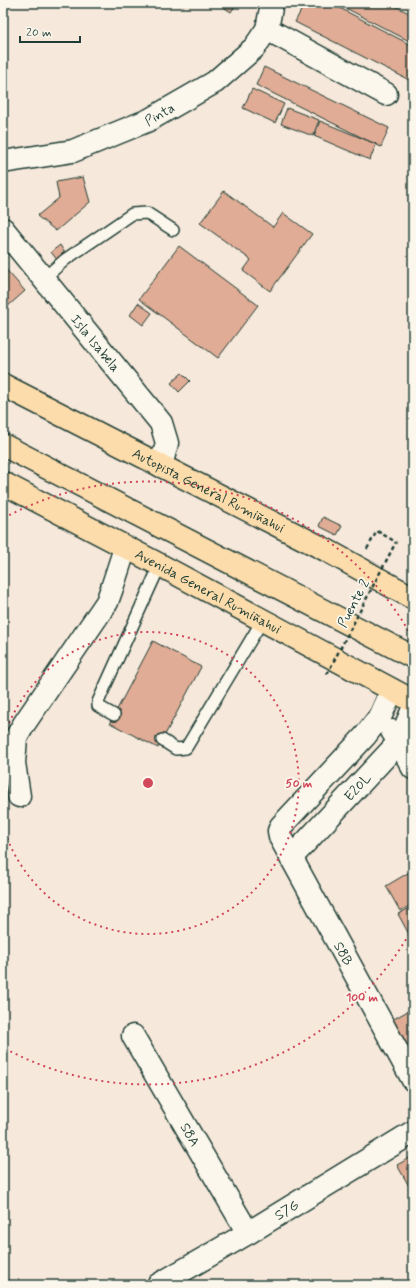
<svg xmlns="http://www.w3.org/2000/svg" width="416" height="1288" viewBox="0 0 416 1288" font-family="Mynerve,sans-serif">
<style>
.building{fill:#e0ac95;stroke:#1f3d34}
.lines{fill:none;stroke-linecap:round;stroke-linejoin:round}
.lane-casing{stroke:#1f3d34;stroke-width:14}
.street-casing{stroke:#1f3d34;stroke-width:25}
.primary-casing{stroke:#1f3d34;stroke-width:25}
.highway-casing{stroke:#1f3d34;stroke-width:25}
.path{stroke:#1f3d34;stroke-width:2.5;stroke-dasharray:4 3;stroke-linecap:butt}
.lane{stroke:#fbf7ec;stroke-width:11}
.street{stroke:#fbf7ec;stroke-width:22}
.primary{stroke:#fddcac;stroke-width:22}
.highway{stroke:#fddcac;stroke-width:22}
.path-bridge{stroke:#1f3d34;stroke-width:2.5;stroke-dasharray:4 3;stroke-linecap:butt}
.ring{fill:none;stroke:#d1495b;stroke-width:2;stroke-dasharray:2 4}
.labels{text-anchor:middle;stroke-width:3.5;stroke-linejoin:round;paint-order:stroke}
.street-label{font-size:14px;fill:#1f3d34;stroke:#fbf7ec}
.centre{fill:#d1495b;stroke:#fbf7ec;stroke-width:2}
.ring-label{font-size:12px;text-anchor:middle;font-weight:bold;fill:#d1495b;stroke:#fbf7ec;stroke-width:3.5;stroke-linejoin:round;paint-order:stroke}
</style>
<rect width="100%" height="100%" fill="#f6e8db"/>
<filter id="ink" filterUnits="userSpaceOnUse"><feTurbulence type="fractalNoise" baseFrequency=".025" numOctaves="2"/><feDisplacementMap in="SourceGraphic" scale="8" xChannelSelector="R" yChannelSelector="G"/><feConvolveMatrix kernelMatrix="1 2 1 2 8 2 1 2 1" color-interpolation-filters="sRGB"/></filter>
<g filter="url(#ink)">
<path class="building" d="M217 3H237L231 12Z
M305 3H330L413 46V82L295 22Z
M336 3H389L413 15V43Z
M264 67 389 128 381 147 256 85Z
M252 89 284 104 275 123 243 108Z
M287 108 319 120 313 136 281 124Z
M320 121 376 144 370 160 314 136Z
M83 177 90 202 56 231 37 216 59 198 56 182Z
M224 191 273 227 283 213 312 234 270 291 243 271 251 260 200 223Z
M60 245 66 255 58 261 51 252Z
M179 246 258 305 218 358 139 299Z
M3 266 25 291 7 307 3 302Z
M138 303 152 313 143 325 130 315Z
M182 373 190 381 179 392 171 383Z
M323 517 342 526 337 535 319 526Z
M153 641 201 667 158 748 110 723Z
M413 870V904L400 911 386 886Z
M413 906V937L411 938 398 914Z
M413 1008V1045L408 1048 392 1020Z
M413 1046V1057L408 1048Z
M413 1156V1193L397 1165Z"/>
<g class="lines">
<defs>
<path id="lane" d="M44 278 66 259 132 214 147 213 173 230
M114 715 98 706V702L160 565
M162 740 176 749 186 748 262 621"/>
<g id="street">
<path d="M267 29 386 94"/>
<path id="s1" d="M3 162 73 151 149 120 215 82 254 48 267 29 272 3"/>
<path id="s2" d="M3 229 161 423 167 443 161 466"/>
<path id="s3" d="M392 690 381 715 365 736 281 826 279 831 280 837 413 1080"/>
<path d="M392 731 399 742 413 768"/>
<path d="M19 796 14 763 16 738 24 724 107 602 112 588 125 548"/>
<path id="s4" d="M291 858 399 742 413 709"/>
<path id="s5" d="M133 1036 248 1233"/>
<path id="s6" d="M158 1285 248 1233 413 1132"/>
</g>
<g id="primary">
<path id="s7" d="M3 483 160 565 413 701"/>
</g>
<g id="highway">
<path id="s8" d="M3 385 326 550 413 598"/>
<path d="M3 445 413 657"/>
</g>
</defs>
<use href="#lane" class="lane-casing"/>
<use href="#street" class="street-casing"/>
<use href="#primary" class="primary-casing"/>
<use href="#highway" class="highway-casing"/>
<path class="path" d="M367 549 377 531 396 542"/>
<use href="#lane" class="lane"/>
<use href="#street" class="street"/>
<use href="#primary" class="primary"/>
<use href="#highway" class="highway"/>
<path class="path-bridge" d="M327 674 396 542"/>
</g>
</g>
<g class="ring">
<path d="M3 740A151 151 0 1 1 3 826"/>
<path d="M412 929A302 302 0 0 1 4 1048M4 518A302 302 0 0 1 412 637"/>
</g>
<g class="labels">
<g class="street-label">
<text dy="5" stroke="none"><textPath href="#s1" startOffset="165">Pinta</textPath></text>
<text dy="5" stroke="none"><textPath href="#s2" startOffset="147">Isla Isabela</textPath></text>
<text dy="5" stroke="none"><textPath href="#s8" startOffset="231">Autopista General Rumiñahui</textPath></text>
<text dy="5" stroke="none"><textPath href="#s7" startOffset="232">Avenida General Rumiñahui</textPath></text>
<text transform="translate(353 603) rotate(-62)" y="5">Puente 2</text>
<text dy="5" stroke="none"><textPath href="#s4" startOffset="97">E20L</textPath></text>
<text dy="5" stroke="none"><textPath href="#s3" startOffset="321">S8B</textPath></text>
<text dy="5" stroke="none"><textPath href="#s5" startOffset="114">S8A</textPath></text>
<text dy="5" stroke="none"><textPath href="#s6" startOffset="149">S7G</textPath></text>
</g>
</g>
<circle cx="148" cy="783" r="6" class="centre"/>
<g class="ring-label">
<text x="299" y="787">50 m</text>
<text x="362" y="1001">100 m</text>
</g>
<rect width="416" height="1288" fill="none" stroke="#fbf7ec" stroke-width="16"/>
<rect x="8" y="8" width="400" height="1272" fill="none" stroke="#1f3d34" stroke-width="1.5" filter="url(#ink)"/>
<path d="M20 36v6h60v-6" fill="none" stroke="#1f3d34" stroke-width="2"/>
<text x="26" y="36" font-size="12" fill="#1f3d34" stroke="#fbf7ec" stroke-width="3" paint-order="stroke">20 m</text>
</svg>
